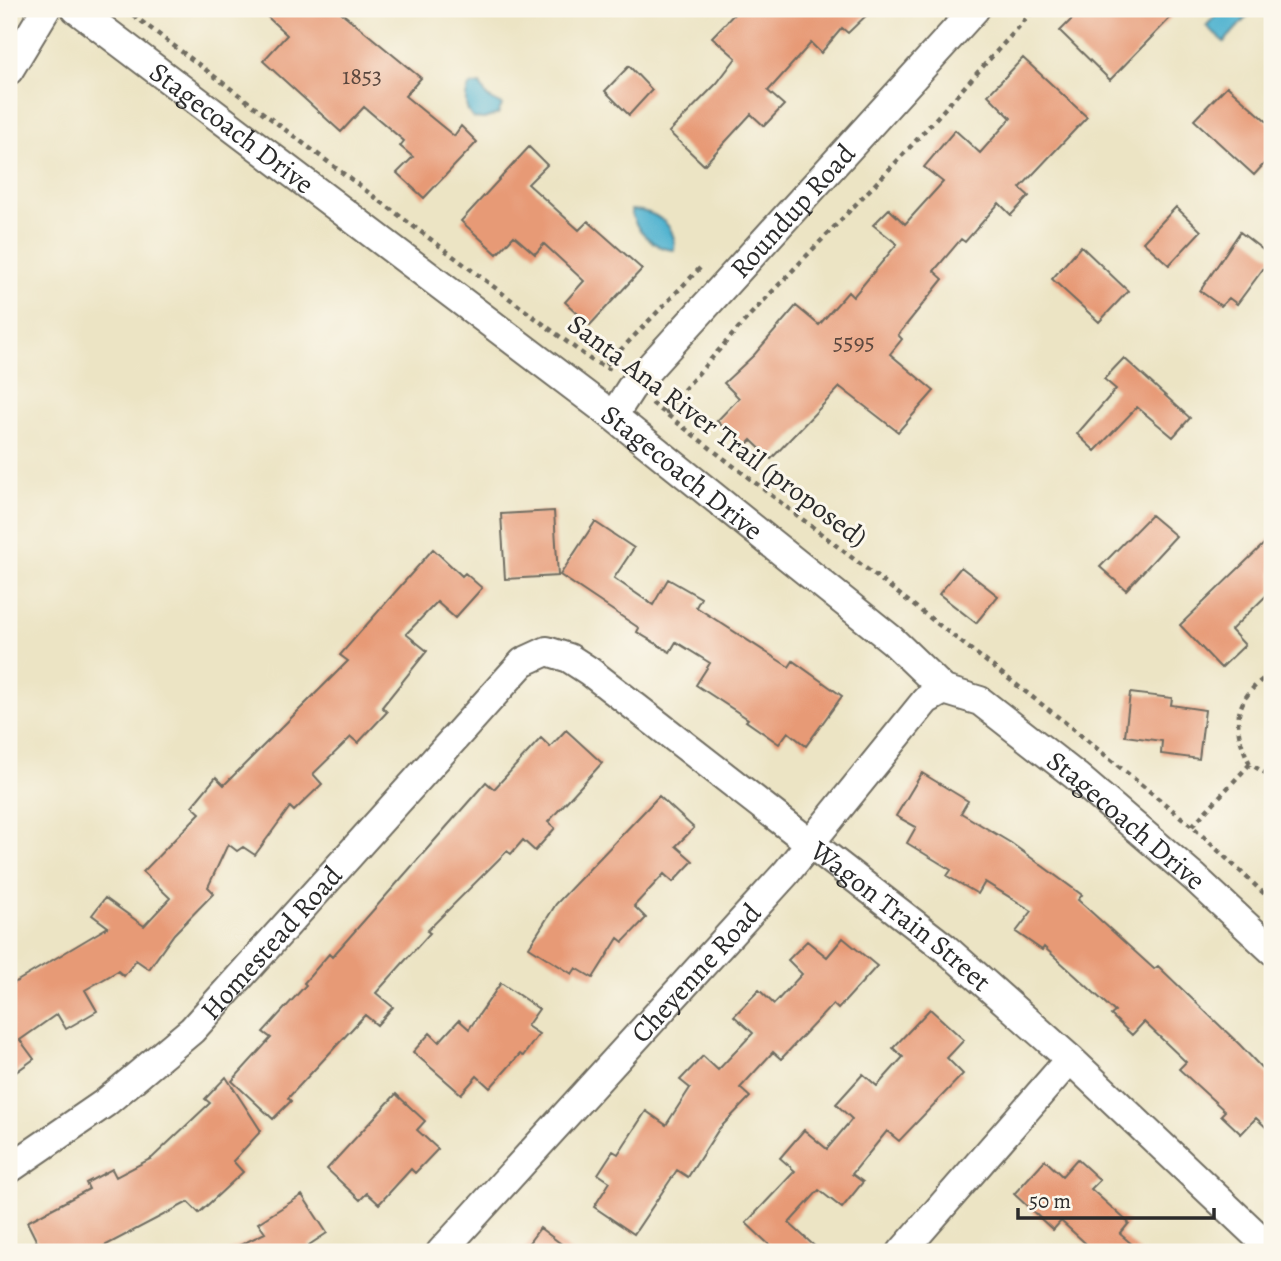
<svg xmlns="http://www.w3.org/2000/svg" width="1281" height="1261" viewBox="0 0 1281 1261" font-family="Alegreya,serif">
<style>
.water{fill:#52b4d0;stroke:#3e707e;stroke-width:2}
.building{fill:#e79a76}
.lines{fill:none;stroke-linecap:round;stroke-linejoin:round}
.street-casing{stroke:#6f6c61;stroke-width:32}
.path{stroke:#6f6c61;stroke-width:4.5;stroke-dasharray:5 5;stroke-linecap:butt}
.street{stroke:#fff;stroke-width:28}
.labels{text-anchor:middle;stroke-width:6;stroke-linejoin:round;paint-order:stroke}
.number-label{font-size:24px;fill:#5a473e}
.street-label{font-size:28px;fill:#2b2b2b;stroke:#fbf7ec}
</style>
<rect width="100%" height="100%" fill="#fbf7ec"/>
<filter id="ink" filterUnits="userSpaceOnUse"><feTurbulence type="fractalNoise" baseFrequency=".0143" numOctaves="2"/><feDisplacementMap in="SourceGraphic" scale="14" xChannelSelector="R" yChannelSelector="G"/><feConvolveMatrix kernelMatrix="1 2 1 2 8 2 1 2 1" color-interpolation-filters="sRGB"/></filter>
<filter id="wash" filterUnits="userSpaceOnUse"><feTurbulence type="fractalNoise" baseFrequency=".00686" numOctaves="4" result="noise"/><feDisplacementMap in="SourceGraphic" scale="28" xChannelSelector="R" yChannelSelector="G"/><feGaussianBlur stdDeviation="1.57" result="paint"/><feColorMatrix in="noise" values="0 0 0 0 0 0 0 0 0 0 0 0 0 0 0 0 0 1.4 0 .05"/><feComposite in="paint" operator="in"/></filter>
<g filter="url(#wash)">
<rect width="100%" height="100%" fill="#ece4c4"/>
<path class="water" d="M1215 9H1254L1224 42 1206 26 1218 13Z
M480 84 487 97 502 105 498 114 484 119 473 118C464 108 464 98 469 86Z
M631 210C652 210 678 223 674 250 655 250 633 228 631 210Z"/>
<g id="blocks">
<path class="building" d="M259 9H337L421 78 405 96 454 136 461 126 477 142 424 198 397 173 413 157 400 146 404 141 364 107 341 132 263 61 287 35Z
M739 9H873L848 33 842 28 821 53 811 43 768 91 784 105 764 126 751 114 704 165 669 132 717 83 736 58 712 37Z
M1082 9H1179L1110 80 1060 31Z
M1023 58 1087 117 1020 188 1029 196 1011 215 999 203 965 242 961 239 934 271 943 279 898 335 902 339 890 354 934 391 898 432 840 387 771 459 751 440 744 447 717 421 739 398 724 383 754 355 796 306 819 325 848 292 853 297 897 244 873 225 889 209 905 224 943 182 924 167 955 130 980 153 1011 118 988 95Z
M629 66 652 90 629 115 605 91Z
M1227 86 1272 126V155L1254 175 1194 120Z
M529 147 547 165 528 184 579 230 588 221 642 269 590 325 565 302 584 281 544 244 535 254 514 236 497 254 461 221Z
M1176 207 1201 231 1169 265 1143 242Z
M1240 232 1272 257 1237 304 1229 298 1221 306 1200 291Z
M1081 246 1128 291 1099 322 1052 279Z
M1124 358 1190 418 1173 437 1137 407 1095 451 1077 434 1116 389 1104 379Z
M554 511 558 576 505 579 501 514Z
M1151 515 1176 536 1126 590 1100 567Z
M595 522 634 548 614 578 653 605 668 579 701 598 696 607 789 667 793 661 842 696 806 746 788 732 779 744 746 721 748 719 696 685 710 663 676 642 670 652 637 632 639 628 560 575Z
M1272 536V590L1231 630 1245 645 1221 668 1180 625Z
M433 549 462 576 465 573 482 588 455 618 437 602 406 634 427 651 382 707 387 712 358 743 351 737 313 774 322 784 294 811 290 807 255 855 243 847 237 851 228 844 208 887 214 893 174 934 149 969 136 960 124 976 118 971 85 990 97 1011 66 1029 57 1014 20 1040 34 1059 9 1077V986L108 927 92 915 105 898 144 926 170 898 143 872 200 813 192 806 216 777 224 785 348 661 340 655Z
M961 567 998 596 976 623 939 594Z
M1130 693 1172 698 1171 705 1205 710 1199 759 1161 754 1162 741 1125 736Z
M566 730 602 763 548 822 555 828 535 851 523 840 511 854 507 851 427 931 430 933 376 993 393 1007 377 1025 365 1015 288 1098 291 1101 273 1119 232 1081 271 1038 263 1032 306 985 304 983 329 954 332 957 486 782 494 789 541 738 550 747Z
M922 773 968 801 961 813 1011 843 1082 895 1078 900 1154 969 1158 966 1240 1045 1272 1079V1133L1256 1118 1241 1134 1221 1115 1225 1111 1179 1069 1186 1062 1144 1022 1132 1035 1111 1015 1115 1012 1044 947 1042 950 1016 932 1032 911 985 882 978 894 947 876 951 870 907 843 916 827 896 816Z
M659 796 694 828 676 846 693 861 673 882 664 874 634 906 646 918 623 942 618 938 593 978 576 968 572 974 529 947 556 904Z
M843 938 877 966 838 1009 833 1004 781 1059 773 1052 740 1088 750 1097 719 1129 688 1177 677 1170 634 1234 594 1207 610 1182 598 1174 613 1151 618 1154 646 1111 666 1125 690 1088 680 1080 703 1056 718 1070 753 1033 734 1016 759 990 774 1004 802 974 788 960 807 941 827 957Z
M501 983 539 1009 527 1026 539 1034 523 1056 520 1054 490 1088 477 1076 461 1094 413 1052 430 1033 439 1042 459 1020 469 1029Z
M930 1009 964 1040 947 1058 963 1074 899 1141 887 1131 852 1174 863 1182 842 1208 819 1190 789 1223 821 1252H777L746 1223 795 1171 780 1158 804 1130 827 1149 852 1119 836 1104 863 1074 877 1086 903 1057 893 1048Z
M226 1077 261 1131 233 1161 243 1172 199 1213 188 1202 93 1252H42L27 1222 89 1189 86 1183 112 1169 116 1177 152 1158 210 1103 205 1099Z
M396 1094 425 1121 417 1130 438 1149 415 1173 411 1169 379 1204 367 1193 360 1200 327 1169Z
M1077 1159 1100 1180 1091 1189 1129 1223 1120 1234 1141 1252H1095L1061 1221 1053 1230 1014 1194 1045 1160 1062 1176Z
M302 1195 327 1233 309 1245 314 1252H226L265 1233 258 1223Z
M540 1228 572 1252H522Z"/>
</g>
</g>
<g filter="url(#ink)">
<use href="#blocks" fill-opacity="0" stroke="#6f6c61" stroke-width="2"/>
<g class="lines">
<defs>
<g id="street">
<path id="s1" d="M76 9 613 416 892 640 944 690 980 701 1076 776 1195 878 1272 950"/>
<path d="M9 70 46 9"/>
<path id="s2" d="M613 416 631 388 975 9"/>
<path id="s3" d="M9 1169 105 1103 192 1030 523 662 547 651 569 658 589 671 945 948 1070 1059 1272 1250"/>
<path id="s4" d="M441 1252 786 873 926 700 944 690"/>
<path d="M902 1252 1070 1059"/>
</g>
</defs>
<use href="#street" class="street-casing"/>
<path class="path" d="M125 9 591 360 613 371
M606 365 700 268
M652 403 1062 720 1192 826 1272 901
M666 414 672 403 750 315 901 157 1035 9
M1250 764C1230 723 1234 699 1272 672
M1192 826 1250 764 1272 777"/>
<use href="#street" class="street"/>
</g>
</g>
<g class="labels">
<g class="number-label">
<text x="362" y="84">1853</text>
<text x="854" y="350">5595</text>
</g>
<g class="street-label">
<text dy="10" stroke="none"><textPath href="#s1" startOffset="196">Stagecoach Drive</textPath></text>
<text dy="10" stroke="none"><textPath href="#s2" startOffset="273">Roundup Road</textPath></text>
<text transform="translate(718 430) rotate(37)" y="10">Santa Ana River Trail (proposed)</text>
<text dy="10" stroke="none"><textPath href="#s1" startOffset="763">Stagecoach Drive</textPath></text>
<text dy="10" stroke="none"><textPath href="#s1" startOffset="1330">Stagecoach Drive</textPath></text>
<text dy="10" stroke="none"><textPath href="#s3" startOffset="1195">Wagon Train Street</textPath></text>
<text dy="10" stroke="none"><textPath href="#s3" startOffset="348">Homestead Road</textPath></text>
<text dy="10" stroke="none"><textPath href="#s4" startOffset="378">Cheyenne Road</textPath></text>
</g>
</g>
<rect width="1281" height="1261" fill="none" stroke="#fbf7ec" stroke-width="35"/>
<path d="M1018 1208v10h196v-10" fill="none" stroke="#2b2b2b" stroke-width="3.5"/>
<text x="1029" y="1208" font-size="21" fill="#2b2b2b" stroke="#fbf7ec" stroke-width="5" paint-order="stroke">50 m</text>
</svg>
